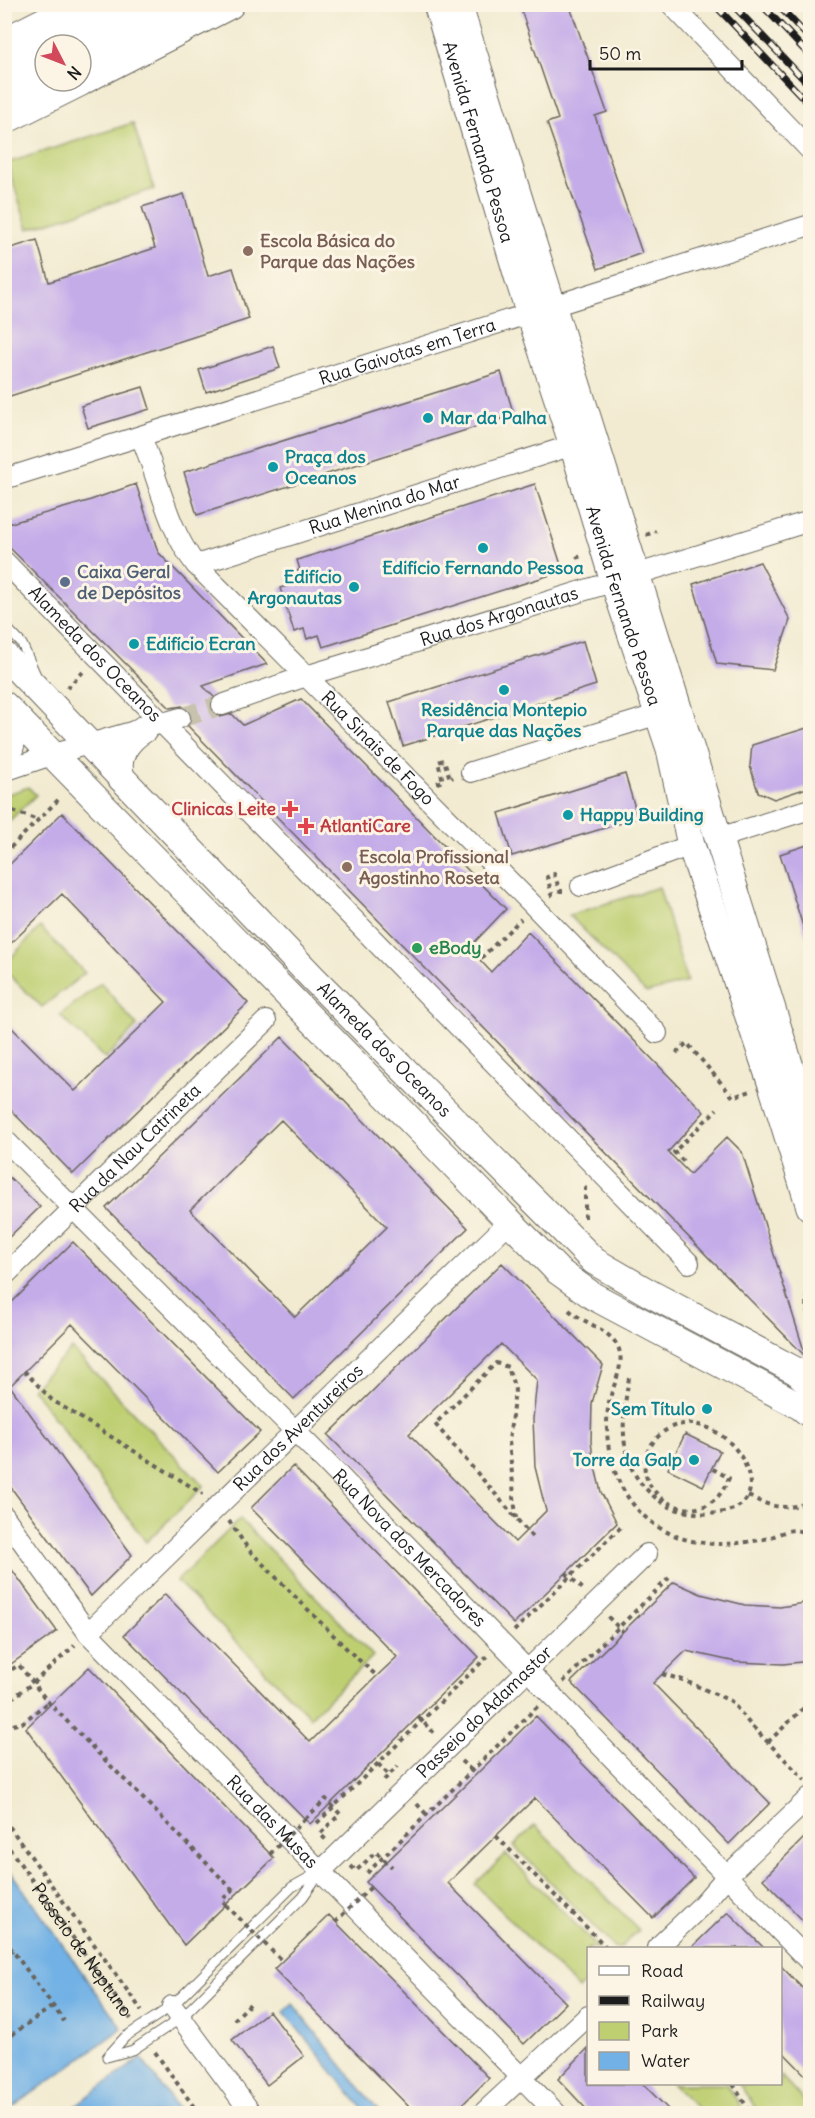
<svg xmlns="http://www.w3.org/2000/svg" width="815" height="2118" viewBox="0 0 815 2118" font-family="Delius,sans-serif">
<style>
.green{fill:#becf72;stroke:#6d7647;stroke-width:1.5}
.water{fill:#71b1e5;stroke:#466680;stroke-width:1.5}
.building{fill:#c4ace9;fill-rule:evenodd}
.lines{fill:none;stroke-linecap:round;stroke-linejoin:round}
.street-tunnel{stroke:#c7c2ad;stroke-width:20;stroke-dasharray:20 10;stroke-linecap:butt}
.lane-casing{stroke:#67645b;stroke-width:11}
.street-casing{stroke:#67645b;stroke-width:22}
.secondary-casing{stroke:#67645b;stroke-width:29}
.primary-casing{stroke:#67645b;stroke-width:32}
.path{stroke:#67645b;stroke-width:4;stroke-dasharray:4.5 4.5;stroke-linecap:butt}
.lane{stroke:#fff;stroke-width:9}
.street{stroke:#fff;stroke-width:20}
.secondary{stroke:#fff;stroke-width:27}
.primary{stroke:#fff;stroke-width:30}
.rail-casing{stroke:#1c1c1c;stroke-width:7}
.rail{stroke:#fcf5e5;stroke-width:4.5;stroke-dasharray:14;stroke-linecap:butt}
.path-bridge{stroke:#67645b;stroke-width:4;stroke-dasharray:4.5 4.5;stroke-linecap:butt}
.education-dot{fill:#8d6e63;stroke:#fcf5e5;stroke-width:2}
.culture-dot{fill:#0f9aa8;stroke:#fcf5e5;stroke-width:2}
.service-dot{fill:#5c6f8a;stroke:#fcf5e5;stroke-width:2}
.health-dot{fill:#e0444e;stroke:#fcf5e5;stroke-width:2}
.leisure-dot{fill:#2e9e5b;stroke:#fcf5e5;stroke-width:2}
.labels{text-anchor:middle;stroke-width:6;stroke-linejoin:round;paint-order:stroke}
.street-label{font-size:18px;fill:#1c1c1c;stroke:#fcf5e5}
.education-label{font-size:18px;font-weight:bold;fill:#785e54;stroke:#fcf5e5;text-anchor:start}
.culture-label{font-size:18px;font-weight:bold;fill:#0d838f;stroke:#fcf5e5;text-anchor:start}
.service-label{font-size:18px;font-weight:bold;fill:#4e5e75;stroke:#fcf5e5;text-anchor:start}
.health-label{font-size:18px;font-weight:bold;fill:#be3a42;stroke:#fcf5e5;text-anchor:end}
.leisure-label{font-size:18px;font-weight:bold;fill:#27864d;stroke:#fcf5e5;text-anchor:start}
</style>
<rect width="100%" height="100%" fill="#fcf5e5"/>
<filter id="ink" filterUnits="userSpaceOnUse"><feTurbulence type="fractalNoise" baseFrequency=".0167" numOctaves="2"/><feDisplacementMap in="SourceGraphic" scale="12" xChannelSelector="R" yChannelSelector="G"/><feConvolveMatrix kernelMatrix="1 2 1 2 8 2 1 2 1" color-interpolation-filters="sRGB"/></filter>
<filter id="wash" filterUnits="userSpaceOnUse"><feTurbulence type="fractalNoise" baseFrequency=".008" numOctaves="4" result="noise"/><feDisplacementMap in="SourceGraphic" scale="24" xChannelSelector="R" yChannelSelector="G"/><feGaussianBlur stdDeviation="1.35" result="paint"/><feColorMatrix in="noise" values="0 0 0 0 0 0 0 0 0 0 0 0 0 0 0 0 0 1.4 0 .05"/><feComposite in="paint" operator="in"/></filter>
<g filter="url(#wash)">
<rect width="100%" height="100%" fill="#f2ebd1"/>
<path class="green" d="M133 123 154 189 28 229 7 163Z
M28 787 36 795 5 825V795Z
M659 887 687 982 646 993 569 915Z
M40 927 85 973 42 1007 4 970 5 964Z
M101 983 137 1026 105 1059 60 1015Z
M72 1349 204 1486 146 1542 32 1388Z
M240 1519 373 1656 310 1717 177 1581Z
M535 1825 639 1930 620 1948H615L514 1846Z
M506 1854 599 1948H588V1979L578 1989 475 1884Z
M781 2076 810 2107V2113H759L739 2084H780Z
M672 2084H727L745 2113H702Z"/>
<path class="water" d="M5 1864 122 2028 5 2113H4Z
M293 2004 380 2113H366L284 2012Z
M141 2058 181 2113H65Z"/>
<g id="blocks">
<path class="building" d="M519 4H569L607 112 595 116 642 253 598 269 547 123 558 119Z
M184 194 208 276 233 268 249 319 4 398V250L37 240 49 282 155 248 142 207Z
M273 346 280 368 206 392 199 370Z
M501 372 514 415 197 515 184 472Z
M143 387 150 409 88 428 81 406Z
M136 484 158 552 267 664 203 686 214 697 210 703 214 714 220 717 232 714 243 725 301 699 506 909 469 948 491 972 528 932 704 1112 668 1152 690 1174 727 1137 742 1152 806 1357 188 726 192 720 189 710 182 706 170 708 4 542V525L88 501Z
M535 484 563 571 323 647 319 635 307 639 304 629 294 632 280 588 290 585 286 574 300 570 297 560Z
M760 562 790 620 773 670 717 664 693 584Z
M583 641 596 685 403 746 389 702Z
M810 727V787L774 799 758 792 750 766 752 745Z
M625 774 638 818 512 856 499 813Z
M62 813 248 1003 73 1174 4 1103V1020L75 1091 166 1002 62 894 4 950V870Z
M810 844V939H807L780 854Z
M282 1037 468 1228 294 1399 106 1208ZM281 1120 387 1227 295 1317 190 1210Z
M4 1172 40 1207 4 1242Z
M73 1242 260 1432 218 1472 72 1324 10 1386 132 1555 91 1596 4 1478V1310Z
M502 1263 603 1365 592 1403 591 1441 593 1459 601 1492 617 1523 514 1624 328 1435ZM501 1344 537 1380 533 1419 534 1442 535 1467 546 1511 515 1542 409 1434Z
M685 1434 720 1451 703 1486 668 1469Z
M293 1466 479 1657 310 1824 124 1635 165 1594 310 1742 381 1672 397 1657 251 1508Z
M4 1559 57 1631 4 1669Z
M674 1582 701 1594 745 1605 780 1607 810 1602V1661L783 1664 736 1662 686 1651 653 1683 770 1803 729 1844 571 1682Z
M89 1667 274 1858 184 1945 26 1728Z
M536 1716 694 1878 653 1918 535 1798 498 1834 448 1883 566 2003 524 2044 366 1882Z
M810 1832V1928L763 1879Z
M728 1912 764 1948H691Z
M329 1915 489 2078 453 2114H416L274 1969Z
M780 1965 810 1996V2080L780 2049Z
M269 2011 304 2056 267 2085 232 2040Z
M588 2048V2084H643L673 2114H591L558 2079Z"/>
</g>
</g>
<g filter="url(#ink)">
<use href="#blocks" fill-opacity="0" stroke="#67645b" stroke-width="1.5"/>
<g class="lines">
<path class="street-tunnel" d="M180 718 222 705"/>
<defs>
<path id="lane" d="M4 625 22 644 36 675
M107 2057 133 2050 181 2018 303 1897 321 1871
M107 2057 125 2037 172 2006 292 1887 319 1872"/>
<g id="street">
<path d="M671 4 810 150"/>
<path id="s2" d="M141 437C159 479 167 528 196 565L534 906 657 1033"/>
<path id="s3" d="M4 479 810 225"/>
<path id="s4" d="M4 561 689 1263"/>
<path id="s5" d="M196 565 573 445"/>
<path id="s6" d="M222 705 306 676 810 521"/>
<path d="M4 771 54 754 180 718"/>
<path d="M471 772 659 714"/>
<path d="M719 838 810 809"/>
<path d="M581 886 691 845"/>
<path id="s7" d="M4 1139 324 1460 810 1962"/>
<path id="s8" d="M4 1276 266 1021"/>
<path id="s9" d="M4 1516 88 1633 557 2114"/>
<path id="s10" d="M88 1633 509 1222"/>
<path id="s11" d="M321 1871 647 1554"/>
<path d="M657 1948 700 1907 727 1876 810 1797"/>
<path d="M172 2006 252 2114"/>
<path d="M482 2114 588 2016"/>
</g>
<g id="secondary">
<path id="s12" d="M437 4 519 280 573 445 614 582 670 749 691 845 772 1085 810 1207"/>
<path d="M458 4 810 1131"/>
<path id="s13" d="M4 655 312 977 594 1261 651 1294 796 1371 810 1383"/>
<path d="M4 705 558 1271 593 1296 800 1406 810 1414"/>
<path d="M4 760C15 743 13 729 9 710"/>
<path d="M122 779C113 758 127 739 144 729"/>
</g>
<path id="primary" d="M4 43 81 4
M52 45 132 4
M81 55 180 4
M4 69 45 48
M81 80 229 4
M4 93 45 73
M4 119 80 81"/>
</defs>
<use href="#lane" class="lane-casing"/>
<use href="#street" class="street-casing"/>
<use href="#secondary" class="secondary-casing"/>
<use href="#primary" class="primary-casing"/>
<g class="path">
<path d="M646 535 656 531"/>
<path d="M576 558 584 555"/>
<path d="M67 688 85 670"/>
<path d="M437 783 443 781 438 762 444 760 450 779 453 777"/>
<path d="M4 811H13L38 820"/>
<path d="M4 854 61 797"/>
<path d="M550 896 552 894 547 877 554 874 560 891H563"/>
<path d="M481 958 521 919"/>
<path d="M676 1053 687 1043 733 1097 751 1091"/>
<path d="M683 1161 674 1152 717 1109"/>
<path d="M585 1218V1183"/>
<path d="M810 1297 805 1298 810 1318"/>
<path d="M569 1310C583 1323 607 1328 617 1345 627 1362 613 1384 609 1402 602 1443 613 1487 644 1516 678 1547 721 1548 764 1539 774 1537 785 1530 795 1530 802 1531 806 1534 810 1538"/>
<path d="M24 1371 52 1400 203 1494"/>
<path d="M629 1378C624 1407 619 1441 632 1469 639 1484 655 1500 670 1507 692 1517 751 1520 750 1485 748 1438 681 1396 650 1447 627 1485 682 1527 714 1500 721 1495 725 1486 729 1478L711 1468"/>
<path d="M748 1496C771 1507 785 1511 810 1502"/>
<path d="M516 1518 509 1441 515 1390 508 1367 496 1363 435 1424 534 1539"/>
<path d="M229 1521 249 1550 350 1652 377 1676"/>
<path d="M566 1573 583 1589"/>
<path d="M608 1617 623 1632"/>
<path d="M514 1631 621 1527"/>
<path d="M4 1674 19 1665 48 1702 233 1890"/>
<path d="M662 1674 683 1680 731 1701 749 1723 805 1780"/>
<path d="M563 1682 670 1577"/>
<path d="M4 1704 33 1683 75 1645"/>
<path d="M418 1717 435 1734"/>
<path d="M4 1727 22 1723 48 1702"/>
<path d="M768 1742 809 1703 810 1704"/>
<path d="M461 1761 472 1771"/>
<path d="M378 1764 389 1775"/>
<path d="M384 1780 398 1766"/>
<path d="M417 1804 427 1815"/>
<path d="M4 1819 142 2011"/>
<path d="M305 1819 326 1799 340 1814 320 1834 327 1841"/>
<path d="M317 1823 489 1655"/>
<path d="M496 1836 607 1948"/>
<path id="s1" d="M4 1841 131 2019"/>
<path d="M351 1866 356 1871 376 1852 392 1867"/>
<path d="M367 1873 538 1706"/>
<path d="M226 1905 222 1900 236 1886"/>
<path d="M4 1939 64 2021"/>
<path d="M4 1956 13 1950"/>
<path d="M234 2020 250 2004"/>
<path d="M4 2040 53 2006"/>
<path d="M155 2052 199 2114"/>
<path d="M733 2084 751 2114"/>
</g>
<use href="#lane" class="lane"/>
<use href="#street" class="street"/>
<use href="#secondary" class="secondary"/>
<use href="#primary" class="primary"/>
<defs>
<path id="rail" d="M714 4 810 105
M732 4 810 86
M761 4 810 56
M777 4 810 39"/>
</defs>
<use href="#rail" class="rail-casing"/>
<use href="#rail" class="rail"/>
<path class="path-bridge" d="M270 1854 305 1819
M226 1905 283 1962
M335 1922 371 1887"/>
</g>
</g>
<g class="education-dot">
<circle cx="248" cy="251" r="6"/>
<circle cx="347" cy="867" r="6"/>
</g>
<g class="culture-dot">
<circle cx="428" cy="418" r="6"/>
<circle cx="273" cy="467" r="6"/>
<circle cx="483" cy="548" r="6"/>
<circle cx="354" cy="587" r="6"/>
<circle cx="134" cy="644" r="6"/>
<circle cx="504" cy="690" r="6"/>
<circle cx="568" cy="815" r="6"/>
<circle cx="707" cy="1409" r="6"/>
<circle cx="694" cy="1460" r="6"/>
</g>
<circle class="service-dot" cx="65" cy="582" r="6"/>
<g class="health-dot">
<path d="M287 800h6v6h6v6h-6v6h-6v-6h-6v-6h6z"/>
<path d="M303 817h6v6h6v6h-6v6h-6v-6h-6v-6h6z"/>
</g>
<circle class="leisure-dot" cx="417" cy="948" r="6"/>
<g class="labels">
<g class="street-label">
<text dy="6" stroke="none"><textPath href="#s12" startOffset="144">Avenida Fernando Pessoa</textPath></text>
<text dy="6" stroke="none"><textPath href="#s3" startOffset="423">Rua Gaivotas em Terra</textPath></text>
<text dy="6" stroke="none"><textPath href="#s5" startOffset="198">Rua Menina do Mar</textPath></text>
<text dy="6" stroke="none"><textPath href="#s12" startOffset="630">Avenida Fernando Pessoa</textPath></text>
<text dy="6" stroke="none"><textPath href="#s6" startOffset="291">Rua dos Argonautas</textPath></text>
<text dy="6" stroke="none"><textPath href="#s4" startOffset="130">Alameda dos Oceanos</textPath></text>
<text dy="6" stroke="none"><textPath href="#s2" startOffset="398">Rua Sinais de Fogo</textPath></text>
<text dy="6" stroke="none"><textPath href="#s13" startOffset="548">Alameda dos Oceanos</textPath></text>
<text dy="6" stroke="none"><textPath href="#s8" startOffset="183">Rua da Nau Catrineta</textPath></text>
<text dy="6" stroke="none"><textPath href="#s10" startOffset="294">Rua dos Aventureiros</textPath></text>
<text dy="6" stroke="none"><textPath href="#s7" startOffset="576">Rua Nova dos Mercadores</textPath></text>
<text dy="6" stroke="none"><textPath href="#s11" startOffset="228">Passeio do Adamastor</textPath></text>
<text dy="6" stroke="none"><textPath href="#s9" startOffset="408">Rua das Musas</textPath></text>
<text dy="6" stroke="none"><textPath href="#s1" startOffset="134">Passeio de Neptuno</textPath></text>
</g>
<g class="education-label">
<text x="260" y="247">Escola Básica do<tspan x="260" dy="21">Parque das Nações</tspan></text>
<text x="359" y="863">Escola Profissional<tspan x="359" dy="21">Agostinho Roseta</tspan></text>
</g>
<g class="culture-label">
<text x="440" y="424">Mar da Palha</text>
<text x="285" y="463">Praça dos<tspan x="285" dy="21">Oceanos</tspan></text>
<text x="483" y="574" text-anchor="middle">Edifício Fernando Pessoa</text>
<text x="342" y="583" text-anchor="end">Edifício<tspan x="342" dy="21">Argonautas</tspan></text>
<text x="146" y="650">Edifício Ecran</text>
<text x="504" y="716" text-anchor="middle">Residência Montepio<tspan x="504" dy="21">Parque das Nações</tspan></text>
<text x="580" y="821">Happy Building</text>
<text x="695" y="1415" text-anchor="end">Sem Título</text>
<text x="682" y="1466" text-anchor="end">Torre da Galp</text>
</g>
<g class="service-label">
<text x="77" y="578">Caixa Geral<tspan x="77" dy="21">de Depósitos</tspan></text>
</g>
<g class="health-label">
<text x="276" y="815">Clinicas Leite</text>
<text x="320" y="832" text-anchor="start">AtlantiCare</text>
</g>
<g class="leisure-label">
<text x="429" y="954">eBody</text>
</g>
</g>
<rect width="815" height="2118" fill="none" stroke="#fcf5e5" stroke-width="24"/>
<rect x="587" y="1947" width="195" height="138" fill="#fcf5e5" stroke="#a29e95" stroke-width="1.5"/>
<rect x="599" y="1966" width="30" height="9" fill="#ffffff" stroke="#a29e95" stroke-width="1.5"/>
<text x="641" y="1977" font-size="18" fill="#1c1c1c">Road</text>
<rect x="599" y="1996" width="30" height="9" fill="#1c1c1c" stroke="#a29e95" stroke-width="1.5"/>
<text x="641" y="2007" font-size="18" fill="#1c1c1c">Railway</text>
<rect x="599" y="2022" width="30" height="18" fill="#becf72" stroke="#a29e95" stroke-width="1.5"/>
<text x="641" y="2037" font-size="18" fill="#1c1c1c">Park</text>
<rect x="599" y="2052" width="30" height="18" fill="#71b1e5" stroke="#a29e95" stroke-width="1.5"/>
<text x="641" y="2067" font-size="18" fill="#1c1c1c">Water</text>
<g transform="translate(63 63) rotate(132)"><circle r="28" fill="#fcf5e5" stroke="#a29e95" stroke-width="1.5"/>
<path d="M0-4.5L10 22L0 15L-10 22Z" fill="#d1495b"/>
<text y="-9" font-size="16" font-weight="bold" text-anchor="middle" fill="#1c1c1c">N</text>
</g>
<path d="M590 60v9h152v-9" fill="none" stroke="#1c1c1c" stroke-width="3"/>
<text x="599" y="60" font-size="18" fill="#1c1c1c" stroke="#fcf5e5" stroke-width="4.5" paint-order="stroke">50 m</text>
</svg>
